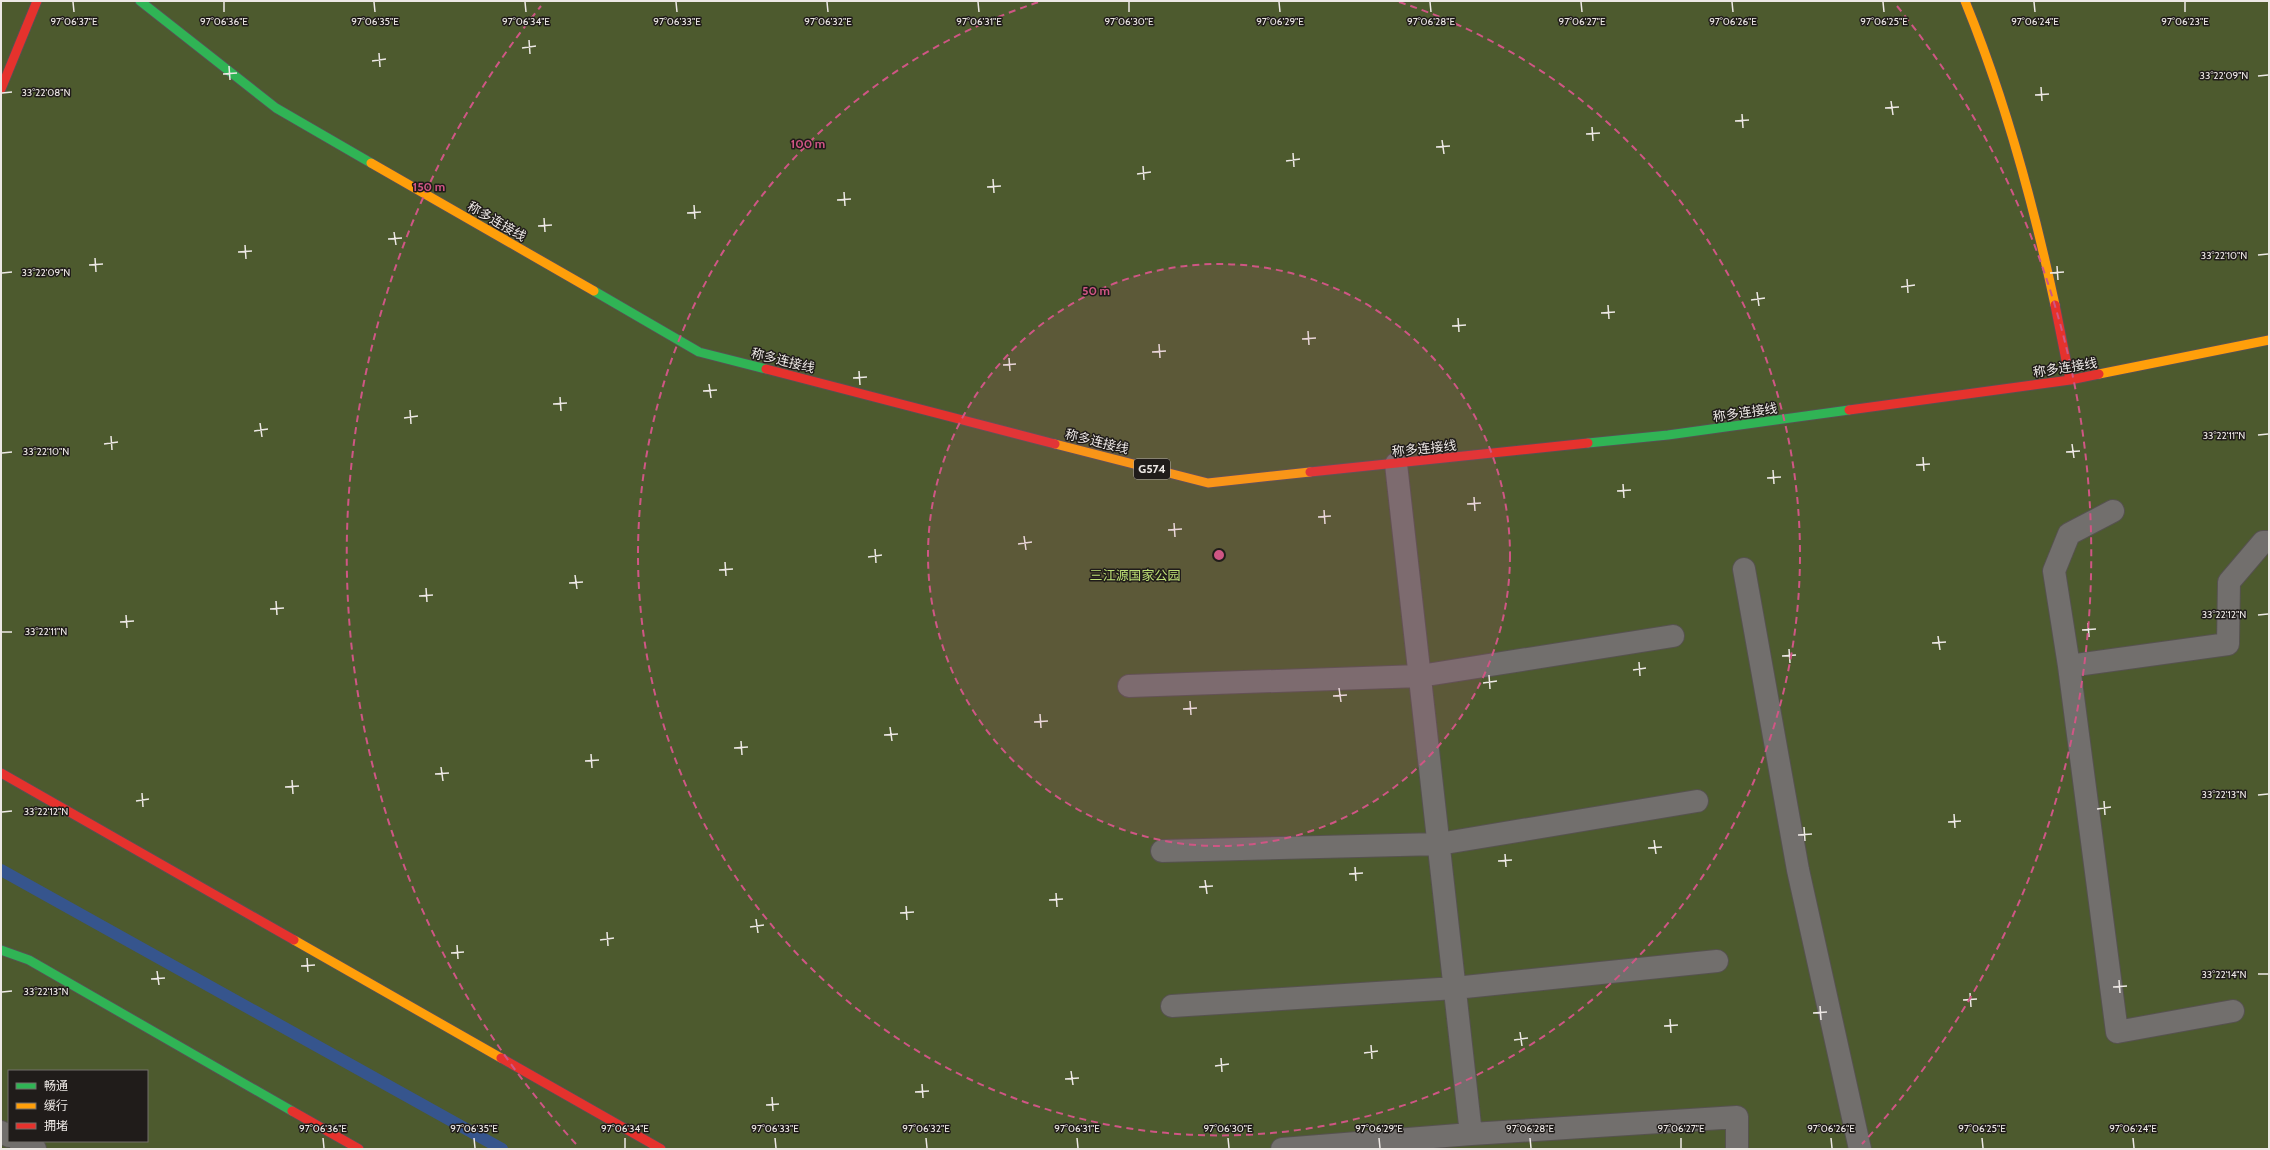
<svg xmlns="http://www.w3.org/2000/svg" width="2270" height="1150" viewBox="0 0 2270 1150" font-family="Cabin,'Noto Sans SC',sans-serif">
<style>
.green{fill:#4d5a2e;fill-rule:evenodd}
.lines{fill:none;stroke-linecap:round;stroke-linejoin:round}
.stream{stroke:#36558d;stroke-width:12}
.street-casing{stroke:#56524f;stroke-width:24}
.fast-casing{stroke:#56524f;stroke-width:11}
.slow-casing{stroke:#56524f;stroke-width:11}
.jam-casing{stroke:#56524f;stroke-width:11}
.street{stroke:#726f6d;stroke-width:22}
.fast{stroke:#30b455;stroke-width:9}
.slow{stroke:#ff9f0a;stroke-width:9}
.jam{stroke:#e5322d;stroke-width:9}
.ticks{fill:none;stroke:#ede8e5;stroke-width:1.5}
.ring{fill:none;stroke:#cf5684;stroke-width:2;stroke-dasharray:7 5}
.labels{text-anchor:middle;stroke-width:3;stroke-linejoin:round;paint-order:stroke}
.shield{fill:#201c1a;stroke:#b0aba8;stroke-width:1}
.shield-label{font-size:12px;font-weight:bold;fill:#ede8e5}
.street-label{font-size:13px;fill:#ede8e5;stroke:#201c1a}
.park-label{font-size:13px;fill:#bde076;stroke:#201c1a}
.ticks-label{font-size:10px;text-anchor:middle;fill:#ede8e5;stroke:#201c1a;stroke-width:3;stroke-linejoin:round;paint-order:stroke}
.centre{fill:#cf5684;stroke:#201c1a;stroke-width:2}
.ring-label{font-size:12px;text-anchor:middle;font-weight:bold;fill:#cf5684;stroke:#201c1a;stroke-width:3;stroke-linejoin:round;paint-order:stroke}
</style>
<rect width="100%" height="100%" fill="#393532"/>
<path class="green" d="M1 1H2269V1149H1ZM9 1071H147V1141H9Z"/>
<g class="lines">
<path class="stream" d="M1 870 502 1149"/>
<defs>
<path id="street" d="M1396 464 1471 1134
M2113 511 2069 534 2054 571 2069 666 2117 1032 2233 1011
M1744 569 1798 870 1860 1149
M2069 666 2228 644 2229 582 2263 542H2269
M1129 686 1420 676 1673 636
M1162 851 1439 844 1697 801
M1172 1006 1455 988 1717 961
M1 1132 9 1136
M19 1141 35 1149
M1282 1149 1471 1134 1737 1117V1149"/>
<path id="fast" d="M140 1 276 108 371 163
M594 291 699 352 766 369
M1588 443 1668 435 1849 410
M1 950 29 960 292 1111"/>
<path id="slow" d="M1965 1C2005 99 2033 202 2055 305
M371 163 594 291
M2099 374 2269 340
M1055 444 1208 483 1310 472
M294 940 501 1058"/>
<path id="jam" d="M1 89 37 1
M2055 305 2070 380
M766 369 1055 444
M1849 410 2070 380 2099 374
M1310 472 1588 443
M1 773 294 940
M501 1058 661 1149
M292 1111 359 1149"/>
</defs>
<use href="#street" class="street-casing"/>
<use href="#fast" class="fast-casing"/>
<use href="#slow" class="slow-casing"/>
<use href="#jam" class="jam-casing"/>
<use href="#street" class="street"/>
<use href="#fast" class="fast"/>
<use href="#slow" class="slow"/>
<use href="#jam" class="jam"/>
</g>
<path class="ticks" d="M73 2 74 12M224 2V12M374 2 375 12M525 2 526 12M676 2 677 12M827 2 828 12M978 2 979 12M1129 2V12M1279 2 1280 12M1430 2 1431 12M1581 2 1582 12M1732 2 1733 12M1883 2 1884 12M2034 2 2035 12M2185 2V12M529 40 530 54M522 48 536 46M379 53 380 67M372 61 386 59M229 66 230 80M223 74 237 73M2258 76 2268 75M2041 87 2042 101M2 93 12 92M2035 95 2049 94M1891 101 1893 115M1885 108 1899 107M1742 114 1743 128M1735 121 1749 120M1592 127 1593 141M1586 134 1600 133M1442 140 1444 154M1436 147 1450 146M1293 153 1294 167M1286 161 1300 159M1143 166 1144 180M1137 174 1151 172M993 179 994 193M987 187 1001 186M844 192 845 206M837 200 851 199M694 205 695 219M687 213 701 212M544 218 545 232M538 226 552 225M394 232 396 245M388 239 402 238M245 245 246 259M238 252 252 251M2258 255 2268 254M95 258 96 272M89 265 103 264M2057 266 2058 280M2 273 12 272M2050 273 2064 272M1907 279 1908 293M1901 287 1915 285M1757 292 1759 306M1751 300 1765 298M1608 305 1609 319M1601 313 1615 312M1458 318 1459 332M1452 326 1466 325M1308 331 1309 345M1302 339 1316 338M1159 344 1160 358M1152 352 1166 351M1009 358 1010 371M1003 365 1016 364M859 371 860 385M853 378 867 377M709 384 711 398M703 391 717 390M560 397 561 411M553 404 567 403M410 410 411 424M404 418 418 416M260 423 262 437M254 431 268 429M2258 435 2268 434M111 436 112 450M104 444 118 442M2072 444 2074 458M2066 452 2080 451M2 453 12 452M1923 457 1924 471M1916 465 1930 464M1773 470 1774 484M1767 478 1781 477M1623 484 1624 498M1617 491 1631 490M1474 497 1475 511M1467 504 1481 503M1324 510 1325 524M1318 517 1331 516M1174 523 1175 537M1168 530 1182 529M1024 536 1026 550M1018 544 1032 542M875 549 876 563M868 557 882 555M725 562 726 576M719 570 733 569M575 575 577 589M569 583 583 582M426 588 427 602M419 596 433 595M276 601 277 615M270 609 284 608M126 615 127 628M2258 615 2268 614M120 622 134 621M2088 623 2089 637M2082 630 2096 629M2 632H12M1938 636 1940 650M1932 643 1946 642M1789 649 1790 663M1782 656 1796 655M1639 662 1640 676M1633 670 1646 668M1489 675 1490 689M1483 683 1497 681M1339 688 1341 702M1333 696 1347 695M1190 701 1191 715M1183 709 1197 708M1040 714 1041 728M1034 722 1048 721M890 727 892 741M884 735 898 734M741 741 742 755M734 748 748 747M591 754 592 768M585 761 599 760M441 767 443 781M435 774 449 773M292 780 293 794M285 787 299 786M142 793 143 807M2258 795 2268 794M136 801 149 799M2104 801 2105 815M2097 809 2111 807M2 812 12 811M1954 814 1955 828M1948 822 1961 821M1804 827 1805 841M1798 835 1812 834M1654 840 1656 854M1648 848 1662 847M1505 854 1506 867M1498 861 1512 860M1355 867 1356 881M1349 874 1363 873M1205 880 1207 894M1199 887 1213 886M1056 893 1057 907M1049 900 1063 899M906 906 907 920M900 913 914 912M756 919 758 933M750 927 764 925M607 932 608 946M600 940 614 938M457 945 458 959M451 953 464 952M307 958 308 972M301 966 315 965M157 971 159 985M2258 974H2268M151 979 165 978M2119 980 2120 993M2113 987 2127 986M2 992 12 991M1970 993 1971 1007M1963 1000 1977 999M1820 1006 1821 1020M1813 1013 1827 1012M1670 1019 1671 1033M1664 1026 1678 1025M1520 1032 1522 1046M1514 1040 1528 1038M1371 1045 1372 1059M1364 1053 1378 1051M1221 1058 1222 1072M1215 1066 1229 1064M1071 1071 1073 1085M1065 1079 1079 1078M922 1084 923 1098M915 1092 929 1091M772 1097 773 1111M766 1105 779 1104M323 1138 324 1148M474 1138 475 1148M625 1138V1148M775 1138 776 1148M926 1138 927 1148M1077 1138 1078 1148M1228 1138 1229 1148M1379 1138 1380 1148M1530 1138 1531 1148M1681 1138V1148M1831 1138 1832 1148M1982 1138 1983 1148M2133 1138 2134 1148"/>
<circle cx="1219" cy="555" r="291" fill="#cf5684" fill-opacity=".12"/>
<g class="ring">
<circle cx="1219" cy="555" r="291"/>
<path d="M1399 2A581 581 0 1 1 1039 2"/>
<path d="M576 1144A872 872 0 0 1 541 6M1897 6A872 872 0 0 1 1862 1144"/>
</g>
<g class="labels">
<rect class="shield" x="1134" y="459" width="36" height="20" rx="3"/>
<g class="shield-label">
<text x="1152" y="473">G574</text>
</g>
<g class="street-label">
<text transform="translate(497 221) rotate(30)" y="5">称多连接线</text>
<text transform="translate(783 360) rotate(14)" y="5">称多连接线</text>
<text transform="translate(2065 367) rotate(-9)" y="5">称多连接线</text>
<text transform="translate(1745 412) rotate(-8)" y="5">称多连接线</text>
<text transform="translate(1097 441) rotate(14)" y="5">称多连接线</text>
<text transform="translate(1424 448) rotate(-6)" y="5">称多连接线</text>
</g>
<g class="park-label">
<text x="1135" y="580">三江源国家公园</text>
</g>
</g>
<g class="ticks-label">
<text x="2185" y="25">97°06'23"E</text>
<text x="74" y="25">97°06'37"E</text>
<text x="224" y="25">97°06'36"E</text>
<text x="375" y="25">97°06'35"E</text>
<text x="526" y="25">97°06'34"E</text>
<text x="677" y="25">97°06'33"E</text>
<text x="828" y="25">97°06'32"E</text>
<text x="979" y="25">97°06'31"E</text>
<text x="1129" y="25">97°06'30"E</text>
<text x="1280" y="25">97°06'29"E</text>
<text x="1431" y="25">97°06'28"E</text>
<text x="1582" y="25">97°06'27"E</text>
<text x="1733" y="25">97°06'26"E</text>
<text x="1884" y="25">97°06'25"E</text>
<text x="2035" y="25">97°06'24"E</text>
<text x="2224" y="79">33°22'09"N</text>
<text x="46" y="96">33°22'08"N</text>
<text x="2224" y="259">33°22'10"N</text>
<text x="46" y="276">33°22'09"N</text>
<text x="2224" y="439">33°22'11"N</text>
<text x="46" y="455">33°22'10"N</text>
<text x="2224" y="618">33°22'12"N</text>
<text x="46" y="635">33°22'11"N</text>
<text x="2224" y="798">33°22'13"N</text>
<text x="46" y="815">33°22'12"N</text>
<text x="2224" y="978">33°22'14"N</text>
<text x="46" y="995">33°22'13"N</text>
<text x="323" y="1132">97°06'36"E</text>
<text x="474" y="1132">97°06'35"E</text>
<text x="625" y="1132">97°06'34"E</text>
<text x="775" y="1132">97°06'33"E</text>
<text x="926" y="1132">97°06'32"E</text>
<text x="1077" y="1132">97°06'31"E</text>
<text x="1228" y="1132">97°06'30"E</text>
<text x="1379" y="1132">97°06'29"E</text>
<text x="1530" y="1132">97°06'28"E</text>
<text x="1681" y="1132">97°06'27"E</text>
<text x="1831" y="1132">97°06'26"E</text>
<text x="1982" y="1132">97°06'25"E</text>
<text x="2133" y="1132">97°06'24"E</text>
</g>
<circle cx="1219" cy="555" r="6" class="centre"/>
<g class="ring-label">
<text x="808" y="148">100 m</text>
<text x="429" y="191">150 m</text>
<text x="1096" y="295">50 m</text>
</g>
<rect width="2270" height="1150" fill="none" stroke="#ede8e5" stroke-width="4"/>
<rect x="8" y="1070" width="140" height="72" fill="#201c1a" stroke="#726e6b"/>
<rect x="16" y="1083" width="20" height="6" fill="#30b455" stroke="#726e6b"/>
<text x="44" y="1090" font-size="12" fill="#ede8e5">畅通</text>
<rect x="16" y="1103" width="20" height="6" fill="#ff9f0a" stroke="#726e6b"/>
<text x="44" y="1110" font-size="12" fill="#ede8e5">缓行</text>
<rect x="16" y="1123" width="20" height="6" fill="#e5322d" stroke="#726e6b"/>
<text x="44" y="1130" font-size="12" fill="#ede8e5">拥堵</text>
</svg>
